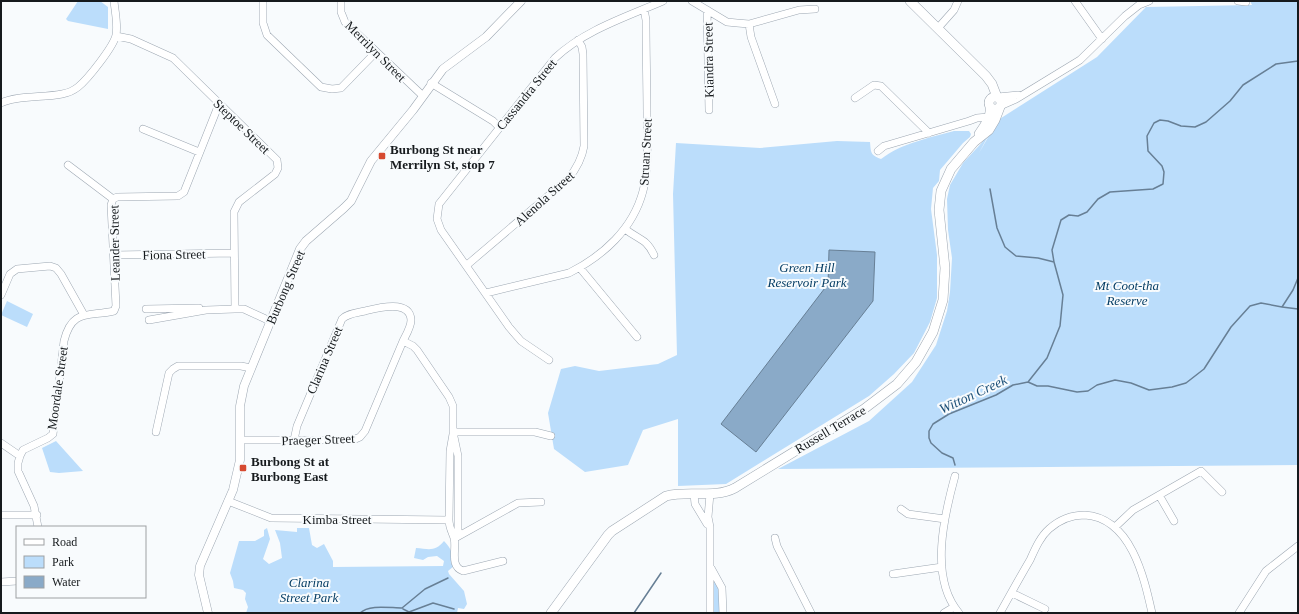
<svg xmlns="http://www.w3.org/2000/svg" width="1299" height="614" viewBox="0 0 1299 614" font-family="Georgia,serif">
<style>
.green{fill:#bbddfb}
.water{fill:#8aaac8;stroke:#677f95}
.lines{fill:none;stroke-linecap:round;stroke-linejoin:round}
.stream{stroke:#677f95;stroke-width:1.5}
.minor-casing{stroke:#9da7b2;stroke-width:8}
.tertiary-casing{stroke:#9da7b2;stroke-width:9}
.secondary-casing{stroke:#9da7b2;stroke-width:10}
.minor{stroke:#fff;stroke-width:7}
.tertiary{stroke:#fff;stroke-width:8}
.secondary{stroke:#fff;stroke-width:9}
.poi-dot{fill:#d64a30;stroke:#f8fbfd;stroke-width:1.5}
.labels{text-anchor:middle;stroke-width:4;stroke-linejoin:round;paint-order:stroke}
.street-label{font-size:13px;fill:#161a1d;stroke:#f8fbfd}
.poi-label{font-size:13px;font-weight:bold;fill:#161a1d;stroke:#f8fbfd;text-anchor:start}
.park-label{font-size:13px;font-style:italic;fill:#063e65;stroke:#f8fbfd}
.water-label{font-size:14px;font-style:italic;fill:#1d5078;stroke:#f8fbfd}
</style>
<rect width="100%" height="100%" fill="#f8fbfd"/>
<path class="green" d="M78 1H100L108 7V29L68 21 66 19Z
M1250 1H1298V465L778 469 869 421 912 382 936 345 947 311 950 292 952 258 948 230 947 199 950 185 963 163 988 136 979 153 998 120 1097 57 1146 7 1252 5Z
M954 131H969L971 134 970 137 963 143 940 170 939 181 933 188 931 209 937 255V298L930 322 914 353 894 374 869 396 726 484 678 486V419L643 430 628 465 585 472 554 449 548 413 561 369 575 366 599 371 658 364 677 355 673 194 676 143 760 148 837 141 870 142C871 152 870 155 881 159 902 143 929 138 954 131Z
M7 301 33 314 27 327 1 315Z
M56 441 83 471 59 473 50 472 42 448Z
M267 528 270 539 263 559 269 564 282 558 280 543 275 530 297 532V528H309L312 545 317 548 324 544 333 561V567L443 566 444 561 437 556 428 557 423 560 414 558 416 548C429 549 435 552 444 541 452 549 453 555 454 566L448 571 449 574 464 591 467 604 464 609 458 608 457 613H246L248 607 245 599 246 593 243 590 234 588 233 581 230 573 239 541H255L264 536V530Z
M713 580 719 585 721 613H713Z"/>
<path class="water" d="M829 250 875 252 873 301 756 452 721 424 828 284Z"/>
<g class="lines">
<path class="stream" d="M990 189 997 228 1005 247 1016 256 1038 258 1054 262 1063 295 1060 326 1047 358 1028 382
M1054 262 1052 250 1061 220 1069 215 1078 216 1087 212 1098 199 1110 192 1153 189 1163 184 1164 172 1162 166 1148 151 1147 136 1154 123 1160 120 1168 121 1181 126 1195 127 1206 122 1230 101 1243 85 1276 64 1298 61
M1282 307 1293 290 1298 278
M955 465 953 458 942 453 931 443 929 438V431L933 424 949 414 996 395 1013 385 1028 382 1037 386H1048L1077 392 1088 391 1097 385 1115 380 1131 383 1149 390 1172 387 1186 383 1204 369 1231 327 1250 306 1261 303 1282 307 1298 309
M403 609 409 612 433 603 454 609
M360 613C369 604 390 608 402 608L425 589 448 578
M634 613 661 573"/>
<defs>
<path id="minor" d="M263 1V23L267 35 321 87 332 89 341 88 376 52
M341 1V12L345 22 423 96
M692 1 727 22 737 23 749 24 799 10 815 9
M1075 1 1102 39
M1238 1 1246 2
M707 10 709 110
M749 24 751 37 775 104
M938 28 954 10 958 1
M116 36 131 39 173 58 277 160 278 168 275 174 239 202 234 212 235 309H244L270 321
M431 83 493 121 499 127
M998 97 1018 95
M855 98 874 85 881 86 929 133
M1 103C18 95 43 98 62 94 68 93 73 91 78 87 88 79 114 46 116 35 118 24 115 12 114 1
M1000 106 1016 99 1080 60 1125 16 1139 5 1149 1
M143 129 199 152
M878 151 884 146 891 144 969 121 977 118 988 117
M68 165 113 199
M625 229C639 240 646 238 654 255
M114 255 234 253
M467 265 568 179C577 168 582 159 584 146L583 54 582 47 578 40
M580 268 637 337
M486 293 569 273C603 256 633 229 643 191 649 168 647 142 647 118 647 85 646 53 646 20L644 9
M1 295 10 274 17 269 50 266 56 268 61 274 84 315
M146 309 199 308
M149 320 206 310 235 309
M549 360 521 341 509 327 441 230 437 219 439 204 555 58C585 30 626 17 663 1
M156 432 169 373 173 369 178 366H241L251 368
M453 432H535L551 436
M453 434 450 451 449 520C449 527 452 532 454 538 457 549 449 566 463 571L503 561
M241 440H353L360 437 365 431 403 341
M294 440 297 426 342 319C348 313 357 313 365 311 377 308 410 299 411 320 411 327 406 335 403 341L413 346 417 350 449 397 453 406V432L458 456V536
M1 443 20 456
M955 476C944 516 929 578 959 613
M694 494 695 504 707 524
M710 494 708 517 710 527V613
M1159 495 1174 521
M228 501 271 518 449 520
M901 509 908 514 945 519
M1 515H37
M38 527 34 506 18 471V463L20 456 23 450 48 438 53 434 64 341C72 308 89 317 114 311L116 306 111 205 113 199 117 197 178 196 184 192 217 109 221 105
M1115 527 1133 510 1201 471 1222 492
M457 537 518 503 541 502
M775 538 777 546 811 613
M711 568 722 588 723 613
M893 574 942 567
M1 582 17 581
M1012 593 1045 609
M944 613 954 607
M1000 613C1010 595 1020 577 1030 560 1035 549 1040 537 1049 529 1059 520 1072 515 1085 515 1131 518 1144 577 1152 613
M1239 613 1266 571 1298 546"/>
<path id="tertiary" d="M208 613 199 575 200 566 233 490 240 460V406L244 386 300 249 306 241 344 208 351 201 371 161 413 110 443 69 486 37 521 1"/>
<path id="secondary" d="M910 1 986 76 992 84 997 97
M989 103a6 6 0 1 1 12 0a6 6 0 1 1-12 0Z
M979 134C984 127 992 116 990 107
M551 613 608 535 612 531 666 496C689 490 714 499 735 488L864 409 897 384 916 362 933 332 943 300 945 268 939 210 941 191 951 169 974 142 989 130 995 120 1000 107"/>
</defs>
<use href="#minor" class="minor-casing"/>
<use href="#tertiary" class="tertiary-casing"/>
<use href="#secondary" class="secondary-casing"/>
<use href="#minor" class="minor"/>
<use href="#tertiary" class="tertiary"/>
<use href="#secondary" class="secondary"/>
</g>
<g class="poi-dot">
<rect x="378" y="152" width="8" height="8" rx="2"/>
<rect x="239" y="464" width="8" height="8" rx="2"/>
</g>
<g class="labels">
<g class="street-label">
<text transform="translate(376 51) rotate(45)" y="5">Merrilyn Street</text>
<text transform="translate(708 60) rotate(-91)" y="5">Kiandra Street</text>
<text transform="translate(526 94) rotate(-51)" y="5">Cassandra Street</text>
<text transform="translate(242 126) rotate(44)" y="5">Steptoe Street</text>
<text transform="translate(645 152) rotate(-87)" y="5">Struan Street</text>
<text transform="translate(544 198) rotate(-42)" y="5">Alenola Street</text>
<text transform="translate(114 243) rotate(-91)" y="5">Leander Street</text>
<text transform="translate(174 254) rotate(-1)" y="5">Fiona Street</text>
<text transform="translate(285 287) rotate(-67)" y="5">Burbong Street</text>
<text transform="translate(324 360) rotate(-67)" y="5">Clarina Street</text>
<text transform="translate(57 388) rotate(-82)" y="5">Moordale Street</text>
<text transform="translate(830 429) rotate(-31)" y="5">Russell Terrace</text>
<text transform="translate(318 439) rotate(-2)" y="5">Praeger Street</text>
<text x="337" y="524">Kimba Street</text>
</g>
<g class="poi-label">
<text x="390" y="154">Burbong St near<tspan x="390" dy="15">Merrilyn St, stop 7</tspan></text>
<text x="251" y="466">Burbong St at<tspan x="251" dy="15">Burbong East</tspan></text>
</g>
<g class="park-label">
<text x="807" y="272">Green Hill<tspan x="807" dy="15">Reservoir Park</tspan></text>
<text x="1127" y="290">Mt Coot-tha<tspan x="1127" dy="15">Reserve</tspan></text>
<text x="309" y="587">Clarina<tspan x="309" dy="15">Street Park</tspan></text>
</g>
<g class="water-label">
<text transform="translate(973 394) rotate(-25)" y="5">Witton Creek</text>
</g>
</g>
<rect width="1299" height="614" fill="none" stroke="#161a1d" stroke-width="4"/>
<rect x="16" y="526" width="130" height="72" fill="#f8fbfd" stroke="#9ea1a3"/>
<rect x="24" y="539" width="20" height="6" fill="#ffffff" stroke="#9ea1a3"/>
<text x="52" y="546" font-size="12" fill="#161a1d">Road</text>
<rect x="24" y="556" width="20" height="12" fill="#bbddfb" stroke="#9ea1a3"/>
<text x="52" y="566" font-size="12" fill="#161a1d">Park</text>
<rect x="24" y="576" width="20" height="12" fill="#8aaac8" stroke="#9ea1a3"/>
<text x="52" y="586" font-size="12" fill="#161a1d">Water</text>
</svg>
